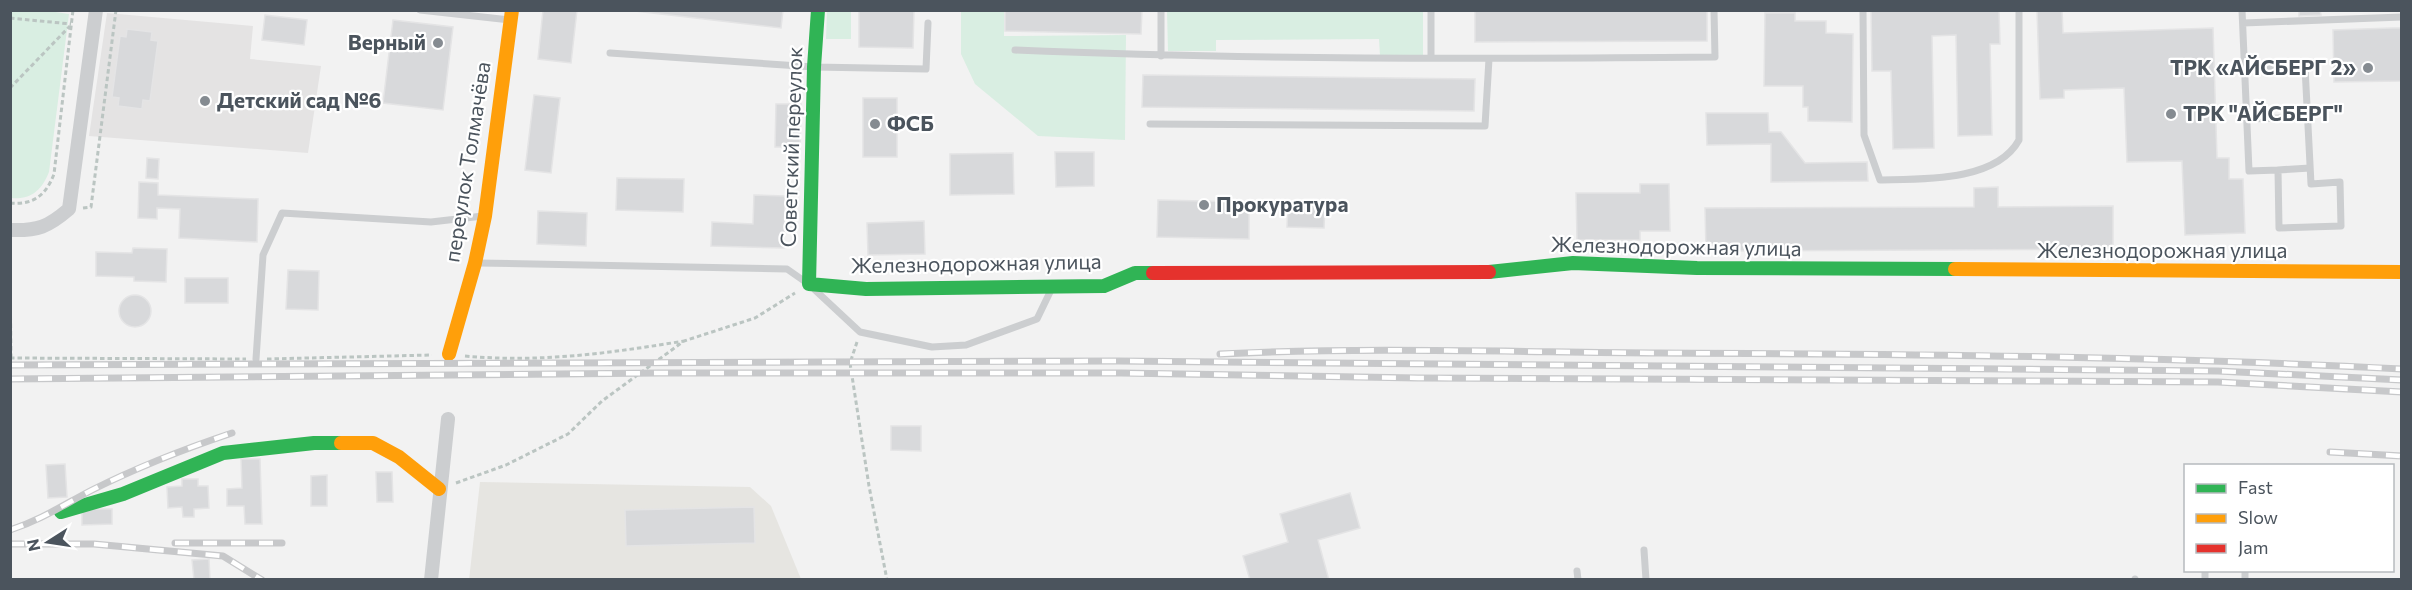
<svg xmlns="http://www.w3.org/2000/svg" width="2412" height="590" viewBox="0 0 2412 590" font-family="Commissioner,sans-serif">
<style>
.commercial{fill:#e6e5e1}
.education{fill:#e4e3e3}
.green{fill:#d9eee2}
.building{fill:#d8d9db;stroke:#e4e4e5;stroke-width:1.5}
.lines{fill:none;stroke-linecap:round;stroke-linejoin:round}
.path{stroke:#bbc5c2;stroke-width:3;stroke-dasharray:4.5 3;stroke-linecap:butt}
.lane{stroke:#ccced0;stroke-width:7}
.street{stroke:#ccced0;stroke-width:14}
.fast{stroke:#30b455;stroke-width:14}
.slow{stroke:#ff9f0a;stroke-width:14}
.jam{stroke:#e5322d;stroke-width:14}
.rail-casing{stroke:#c7c8ca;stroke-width:7}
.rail{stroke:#fff;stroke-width:4.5;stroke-dasharray:14;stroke-linecap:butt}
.poi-dot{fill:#858b91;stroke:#fff;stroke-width:2}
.labels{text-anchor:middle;stroke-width:4.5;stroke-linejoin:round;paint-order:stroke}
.poi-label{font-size:21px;font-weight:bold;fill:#4b545d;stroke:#fff;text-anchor:start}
.street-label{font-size:21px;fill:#4b545d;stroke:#fff}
</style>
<rect width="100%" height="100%" fill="#f2f2f2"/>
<path class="commercial" d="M480 482 750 487 771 506 801 579 469 580Z"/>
<path class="education" d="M107 13 253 26 250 59 321 66 308 153 89 136Z"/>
<path class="green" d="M42 10 69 14 49 172C42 190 31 200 11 198V11Z
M827 11H851V39H826Z
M961 11H1004V36L1126 35 1125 140 1038 136 975 84 961 54Z
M1167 11H1423V56H1380L1379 39 1216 40V51H1168Z"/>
<path class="building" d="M543 10H577L571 63 538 59Z
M626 10H783L781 28Z
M859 10H914L913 48 859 47Z
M1005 10H1142L1141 34 1005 31Z
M1475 10H1707V41L1475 42Z
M1871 10H1999L2000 44H1990L1992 135 1958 136 1956 35 1932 36 1934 148 1893 149 1891 71H1872Z
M2037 10H2062L2063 33 2213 28 2217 158H2229V179H2243L2245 233 2185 235 2182 161 2127 162 2124 88 2064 90V98L2040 99Z
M2299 10H2320L2321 15 2299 16Z
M1765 13H1795V21H1826V33L1853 34 1852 122 1808 121V107H1803V86H1764Z
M265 15 307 20 304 45 262 40Z
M393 20 453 27 443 110 383 103Z
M2392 28H2402V81L2334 82 2333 30Z
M127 29 152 32 151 40 158 41 150 101 143 100 142 109 118 106 119 98 112 97 120 36 126 37Z
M1143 75 1475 79 1474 111 1142 107Z
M534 95 560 98 551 173 525 170Z
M863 98H897V157H863Z
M776 104H801L800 147H775Z
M1706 113H1768L1769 132H1781L1805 163 1867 162 1868 181 1771 182V144L1707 145Z
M1055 152H1094V186L1056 187Z
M1013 153 1014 194 950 195V154Z
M147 158 159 159 158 179 146 178Z
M617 178 684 179 683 212 616 210Z
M139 182 158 183V195L258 199 257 242 179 238 180 209 157 208V219L138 218Z
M1640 184H1669L1670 231H1640V240H1577L1576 193H1640Z
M1998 187V207L2113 206V249L1706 251 1705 208 1974 207V188Z
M754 195 785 196 784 248 711 246 712 222 753 224Z
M1158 200 1249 202V239L1157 237Z
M1288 202 1325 203 1324 228 1287 227Z
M538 211 587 213 586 246 537 244Z
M924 221 925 254 868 255 867 223Z
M133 248 167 249 166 282 134 281V277L96 276V252L132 253Z
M288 270 319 271 318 310 286 309Z
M185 278H228V303H185Z
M119 311a16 16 0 1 1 32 0a16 16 0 1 1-32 0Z
M891 426H921V451L891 450Z
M241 459H260L262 524H245L244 506H227V489L242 488Z
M65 464 67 497 48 498 46 465Z
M376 472H392L393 502H377Z
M327 475V506H311V476Z
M182 479H198V486H208L209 508 194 509V517H183L182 507 168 508 167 487 182 486Z
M1350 493 1360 528 1318 540 1329 580H1250L1243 556 1288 542 1280 514Z
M754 507 755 543 626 546 625 510Z
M82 509H112V524L82 525Z
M209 559 210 580H194L192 560Z"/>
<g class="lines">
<path class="path" d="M10 18 71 24
M10 88 70 26
M10 203C34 205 46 195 54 174L73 10
M83 208 91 207 116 10
M10 271 11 358
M857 342 850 363 869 486 887 580
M465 356C539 363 611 353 684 341
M10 358 246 359
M267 359 432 355
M456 483 506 465 568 434 602 401 684 341 755 318 795 293"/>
<path class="lane" d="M420 10 510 20
M1161 10V56
M1431 10V58
M1863 10 1864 135 1880 180C1922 179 1996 182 2019 140V10
M2242 10 2249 171 2278 170 2279 228 2341 226 2340 182 2311 184 2305 67 2245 70
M2243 23 2402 17
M1015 50C1248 60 1482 59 1715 57L1714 10
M610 53 814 67 926 69 928 23
M2247 119 2308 117
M1150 124 1485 126 1489 59
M2278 170 2310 168
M478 263 787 269 807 283
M815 290 860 332 932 347 966 345 1037 319 1051 290
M256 359 263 255 282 213 431 222 483 216
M1644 550 1646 580
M2205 570V580
M2245 570V580
M1577 571 1578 580
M2135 579V580"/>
<path class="street" d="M10 230C38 231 48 227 69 209L96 10
M431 580 448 419"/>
<path class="fast" d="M818 10 814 67 809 284 866 289 1104 286 1135 273H1153
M1489 272 1573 263 1697 268 1955 269
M61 512 123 494 223 453 314 443H341"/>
<path class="slow" d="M1955 269 2402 272
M449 354 475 263 485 216 512 10
M341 443H373L399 457 439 489"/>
<path class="jam" d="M1153 273 1489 272"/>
<defs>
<path id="rail" d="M1220 354C1366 347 1513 352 1659 353 1907 354 2154 356 2402 369
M10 365 1118 361 2218 371 2402 380
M10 379 659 373H1121L1418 378 2218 382 2402 392
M2330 452 2402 456
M10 530C43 519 63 505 92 490 138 467 184 449 232 433
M175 543H282
M10 544H94L223 556 262 580"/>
</defs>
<use href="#rail" class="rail-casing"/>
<use href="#rail" class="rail"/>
</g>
<g class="poi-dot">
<circle cx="438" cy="43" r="6"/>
<circle cx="2368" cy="68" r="6"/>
<circle cx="205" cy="101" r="6"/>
<circle cx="2171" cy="114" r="6"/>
<circle cx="875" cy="124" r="6"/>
<circle cx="1204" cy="205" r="6"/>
</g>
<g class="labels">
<g class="poi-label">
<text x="426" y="50" text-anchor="end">Верный</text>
<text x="2356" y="75" text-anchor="end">ТРК «АЙСБЕРГ 2»</text>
<text x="217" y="108">Детский сад №6</text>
<text x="2183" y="121">ТРК "АЙСБЕРГ"</text>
<text x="887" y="131">ФСБ</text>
<text x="1216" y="212">Прокуратура</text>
</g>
<g class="street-label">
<text transform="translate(792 147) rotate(-88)" y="7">Советский переулок</text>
<text transform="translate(468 162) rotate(-81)" y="7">переулок Толмачёва</text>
<text transform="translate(1676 247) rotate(1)" y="7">Железнодорожная улица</text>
<text x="2162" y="258">Железнодорожная улица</text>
<text transform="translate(976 264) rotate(-1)" y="7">Железнодорожная улица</text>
</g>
</g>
<rect width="2412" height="590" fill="none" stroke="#4b545d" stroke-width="24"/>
<rect x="2184" y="464" width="210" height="108" fill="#ffffff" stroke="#b7bbbe" stroke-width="1.5"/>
<rect x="2196" y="484" width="30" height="9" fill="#30b455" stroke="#b7bbbe" stroke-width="1.5"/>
<text x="2238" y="494" font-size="18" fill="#4b545d">Fast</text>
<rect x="2196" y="514" width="30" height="9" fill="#ff9f0a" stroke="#b7bbbe" stroke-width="1.5"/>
<text x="2238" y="524" font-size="18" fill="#4b545d">Slow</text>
<rect x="2196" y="544" width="30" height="9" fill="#e5322d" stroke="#b7bbbe" stroke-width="1.5"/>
<text x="2238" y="554" font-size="18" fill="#4b545d">Jam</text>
<g transform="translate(48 542) rotate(258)" stroke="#ffffff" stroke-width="4.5" paint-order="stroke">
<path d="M0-4.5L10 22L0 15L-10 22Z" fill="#4b545d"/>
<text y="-9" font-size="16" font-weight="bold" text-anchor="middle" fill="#4b545d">N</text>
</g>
</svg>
